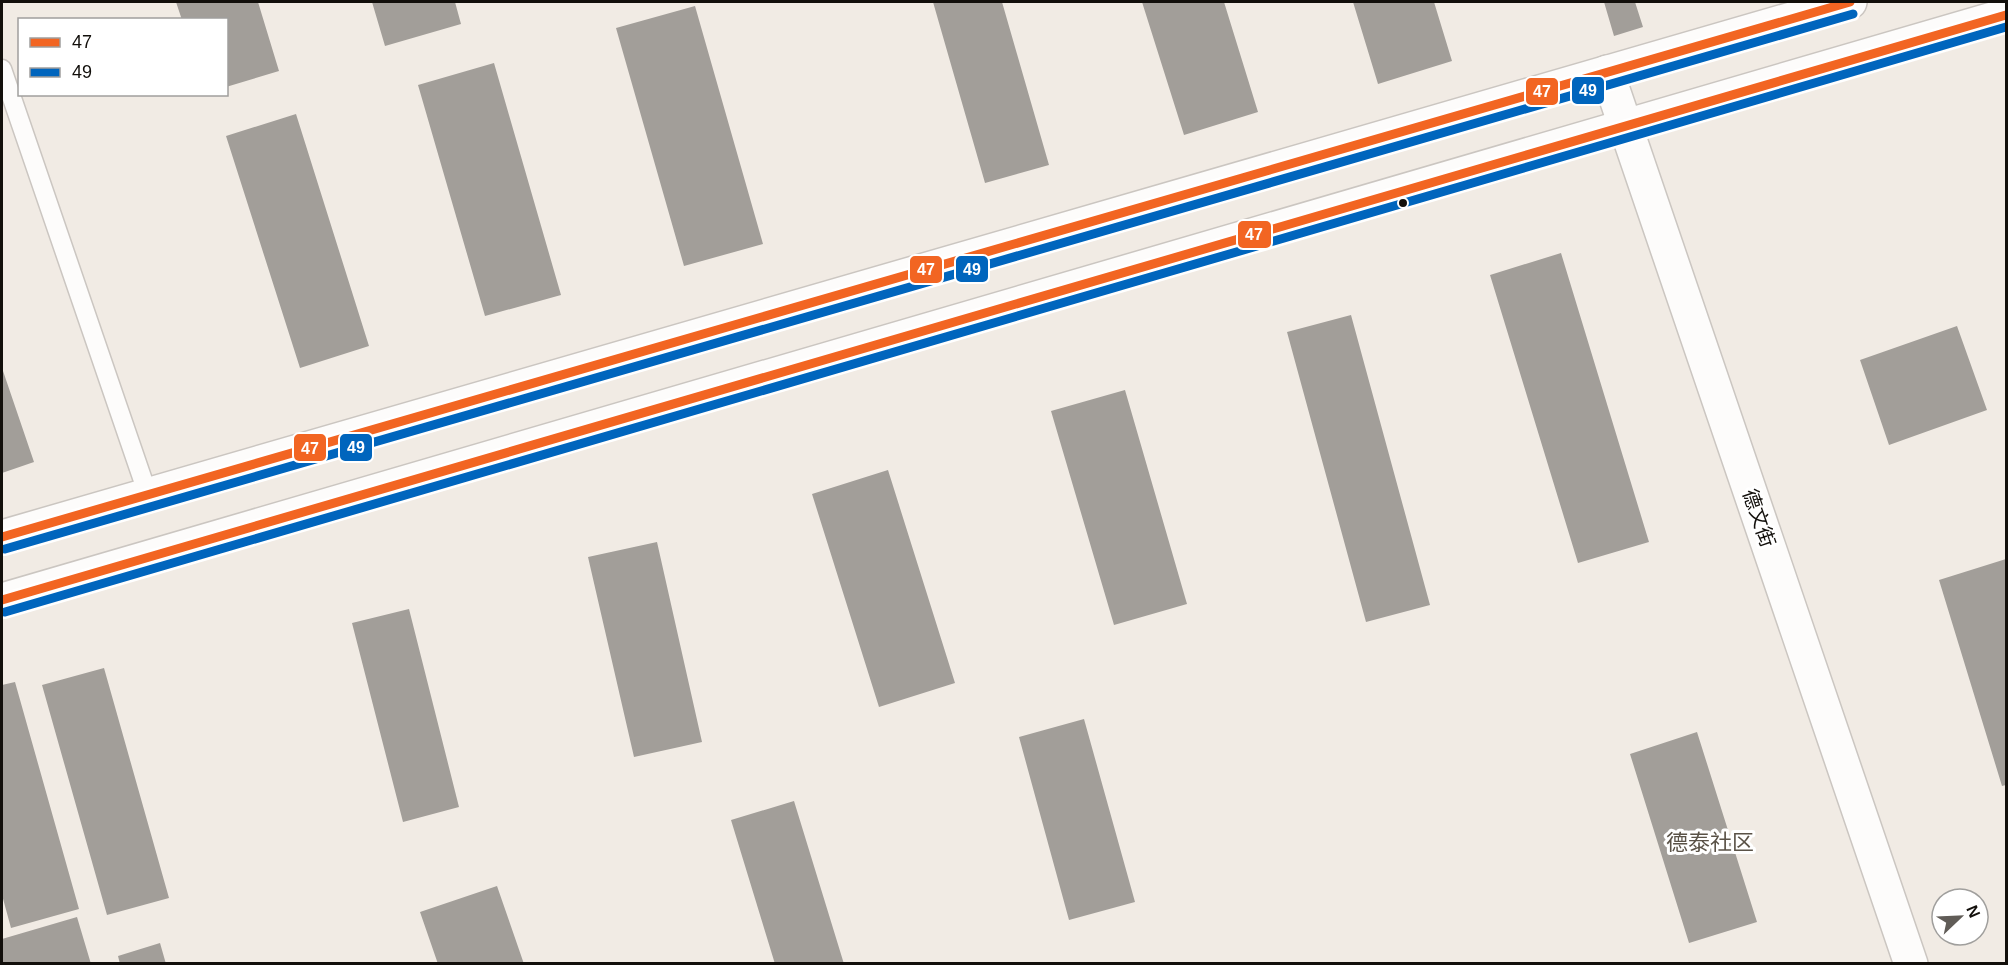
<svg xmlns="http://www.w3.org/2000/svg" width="2008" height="965" viewBox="0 0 2008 965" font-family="Helvetica,'Noto Sans SC',sans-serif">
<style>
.building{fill:#a29e99}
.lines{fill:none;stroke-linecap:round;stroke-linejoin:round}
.service-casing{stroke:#cbc6c1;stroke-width:21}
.minor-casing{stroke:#cbc6c1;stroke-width:36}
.tertiary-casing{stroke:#cbc6c1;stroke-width:36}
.service{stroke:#fdfcfb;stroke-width:18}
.minor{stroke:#fdfcfb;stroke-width:33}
.tertiary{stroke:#fdfcfb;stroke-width:33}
.bus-1-casing{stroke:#fff;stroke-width:14}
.bus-2-casing{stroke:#fff;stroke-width:14}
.bus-1{stroke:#f26522;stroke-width:9}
.bus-2{stroke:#0065bd;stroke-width:9}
.bus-dot{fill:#120f0b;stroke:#fff;stroke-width:2}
.labels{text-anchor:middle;stroke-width:6;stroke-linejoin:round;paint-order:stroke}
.street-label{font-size:20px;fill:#120f0b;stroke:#fff}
.quarter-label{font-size:22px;fill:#5a5247;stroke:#fff}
.line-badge{stroke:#fff;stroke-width:2}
.badge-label{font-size:16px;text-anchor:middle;font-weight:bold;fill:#fff}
</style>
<rect width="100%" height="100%" fill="#f1ebe4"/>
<path class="building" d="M176 2H258L279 71 226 87V20H182Z
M372 2H455L461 24 385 46Z
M933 2H1002L1049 165 985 183Z
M1142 2H1224L1258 112 1184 135Z
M1353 2H1434L1452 61 1378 84Z
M1604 2H1635L1643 27 1614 36Z
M695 6 763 244 684 266 616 28Z
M494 63 561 295 485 316 418 85Z
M296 114 369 346 300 368 226 136Z
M1561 253 1649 542 1578 563 1490 275Z
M1351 315 1430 605 1366 622 1287 332Z
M1957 326 1987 410 1889 445 1860 360Z
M2 368 34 462 2 473Z
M1125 390 1187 604 1114 625 1051 411Z
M888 470 955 683 879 707 812 494Z
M657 542 702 742 634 757 588 557Z
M2006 559V785L2002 786 1939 580Z
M409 609 459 807 403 822 352 623Z
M104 668 169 898 107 915 42 685Z
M15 682 79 909 11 928 2 895V685Z
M1084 719 1135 902 1069 920 1019 737Z
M1697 732 1757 922 1689 943 1630 754Z
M794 801 844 964H775L731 820Z
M497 886 524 964H438L420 912Z
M77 917 91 964H2V939Z
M160 943 166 964H120L118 956Z"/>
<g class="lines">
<defs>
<path id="service" d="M2 69 148 495"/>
<path id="minor" d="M1607 72 1911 964"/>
<path id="tertiary" d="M2 537 1850 2
M2 600 2006 15"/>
</defs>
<use href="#service" class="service-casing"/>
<use href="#minor" class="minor-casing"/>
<use href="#tertiary" class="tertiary-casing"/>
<use href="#service" class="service"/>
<use href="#minor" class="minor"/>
<use href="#tertiary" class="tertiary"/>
<defs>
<path id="bus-1" d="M2 537 1850 2
M2 600 2006 15"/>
<path id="bus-2" d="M5 549 1853 14
M5 612 2006 27"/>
</defs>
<use href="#bus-1" class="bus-1-casing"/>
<use href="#bus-2" class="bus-2-casing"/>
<use href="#bus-1" class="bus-1"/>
<use href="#bus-2" class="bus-2"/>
</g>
<circle class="bus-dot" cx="1403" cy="203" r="5"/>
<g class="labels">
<g class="street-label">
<text transform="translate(1759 518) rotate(71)" y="7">德文街</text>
</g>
<g class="quarter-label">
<text x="1710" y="850">德泰社区</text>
</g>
</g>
<g class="line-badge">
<rect x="1571" y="76" width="34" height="29" rx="6" fill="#0065bd"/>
<rect x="1525" y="77" width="34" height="29" rx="6" fill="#f26522"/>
<rect x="1237" y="220" width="35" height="29" rx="6" fill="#f26522"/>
<rect x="955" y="255" width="34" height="28" rx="6" fill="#0065bd"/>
<rect x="909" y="255" width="34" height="29" rx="6" fill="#f26522"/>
<rect x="339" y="433" width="34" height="29" rx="6" fill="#0065bd"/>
<rect x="293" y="433" width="34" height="29" rx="6" fill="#f26522"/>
</g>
<g class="badge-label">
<text x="1588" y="96">49</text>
<text x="1542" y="97">47</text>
<text x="1254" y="240">47</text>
<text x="972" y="275">49</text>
<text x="926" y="275">47</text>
<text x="356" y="453">49</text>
<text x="310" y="454">47</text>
</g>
<rect width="2008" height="965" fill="none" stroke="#120f0b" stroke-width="6"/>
<rect x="18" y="18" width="210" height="78" fill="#ffffff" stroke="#a09f9d" stroke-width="1.5"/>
<rect x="30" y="38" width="30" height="9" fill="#f26522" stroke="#a09f9d" stroke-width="1.5"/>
<text x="72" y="48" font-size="18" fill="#120f0b">47</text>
<rect x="30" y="68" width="30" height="9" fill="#0065bd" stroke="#a09f9d" stroke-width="1.5"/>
<text x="72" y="78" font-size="18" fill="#120f0b">49</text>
<g transform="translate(1960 917) rotate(67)"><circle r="28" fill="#ffffff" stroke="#a09f9d" stroke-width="1.5"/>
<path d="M0-4.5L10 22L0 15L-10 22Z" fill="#605c57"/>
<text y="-9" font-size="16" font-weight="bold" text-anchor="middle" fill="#120f0b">N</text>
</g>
</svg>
